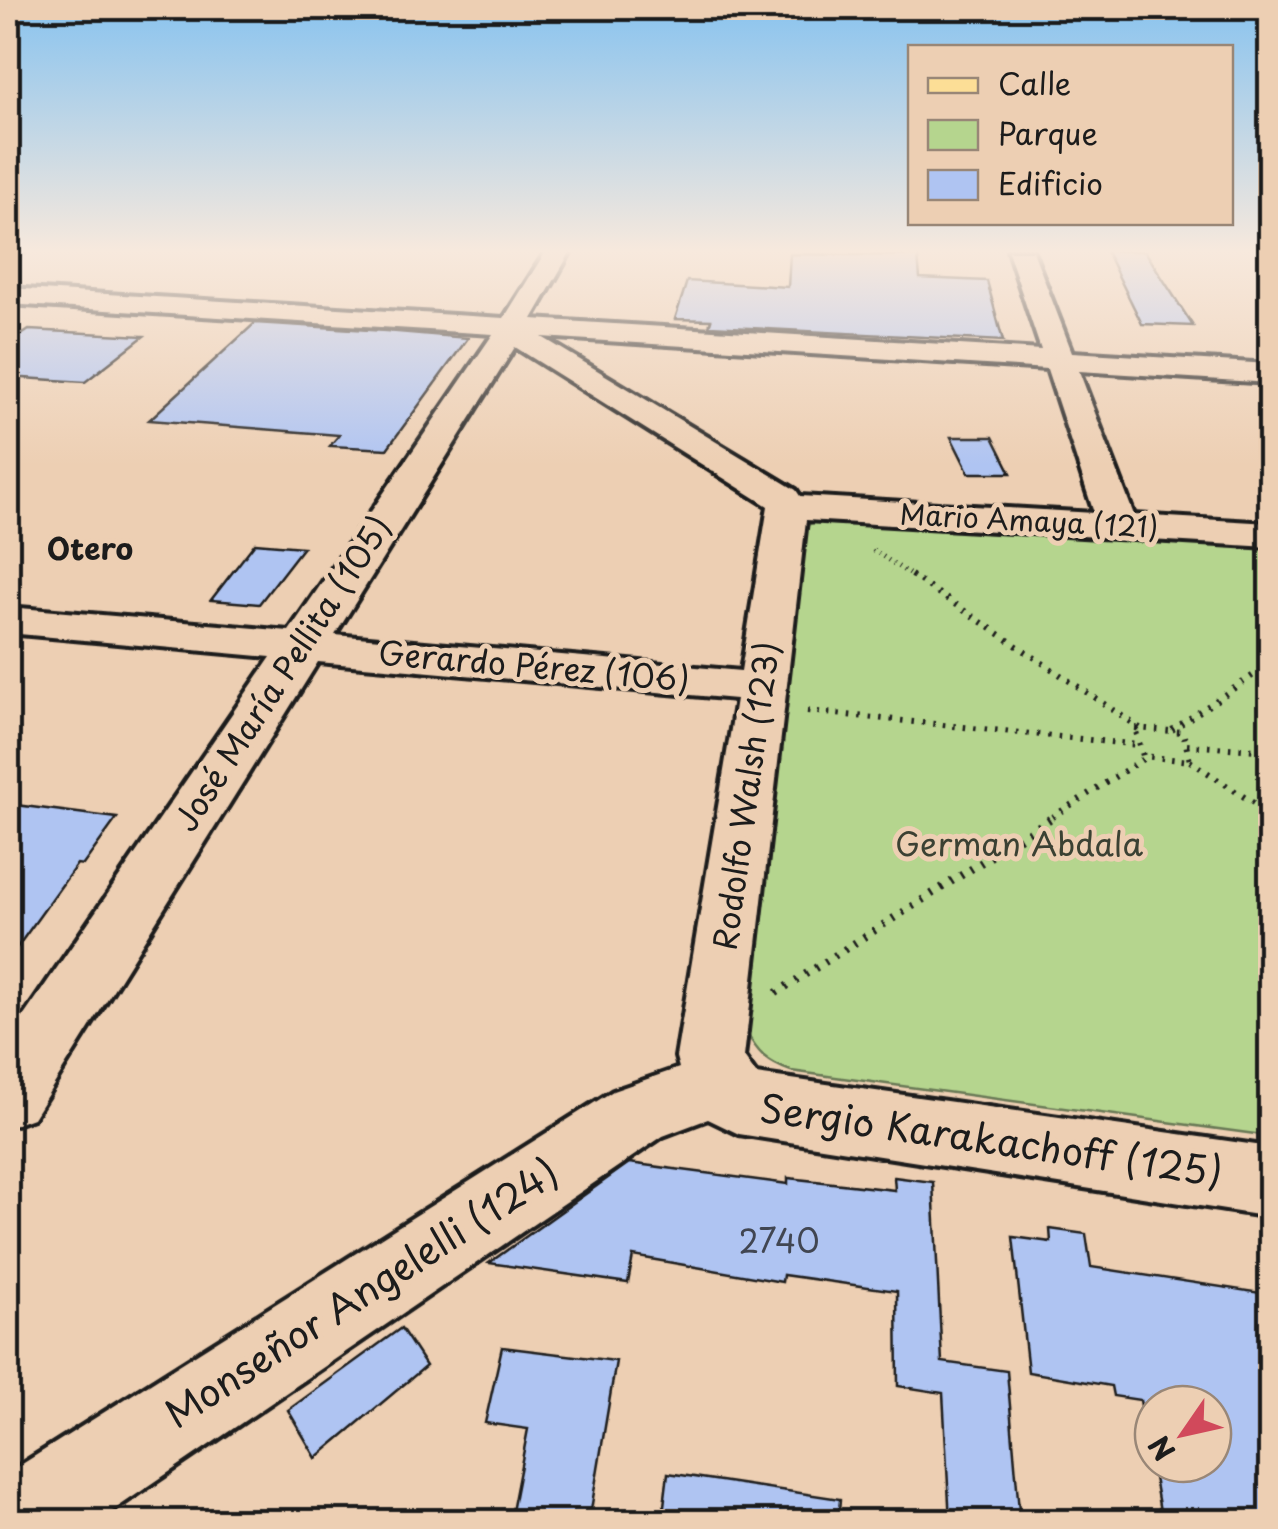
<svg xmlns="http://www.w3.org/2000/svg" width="1278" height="1529" viewBox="0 0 1278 1529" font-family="'Playpen Sans',sans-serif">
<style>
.green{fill:#b5d58e;stroke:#687855;stroke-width:2.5}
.building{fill:#afc4f2;stroke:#1c1c1c;stroke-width:2.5;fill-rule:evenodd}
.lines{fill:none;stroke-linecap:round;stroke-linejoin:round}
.street-casing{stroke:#1c1c1c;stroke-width:8}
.primary-casing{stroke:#1c1c1c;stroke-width:7}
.path-far2{stroke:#1c1c1c;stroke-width:5;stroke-dasharray:1 5;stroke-linecap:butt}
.path-far1{stroke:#1c1c1c;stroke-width:6;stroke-dasharray:2.5 8;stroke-linecap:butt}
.path{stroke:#1c1c1c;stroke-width:8;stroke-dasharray:2.5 9;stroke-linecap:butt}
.street{fill:#edcfb3;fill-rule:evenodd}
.primary{fill:#fcde96;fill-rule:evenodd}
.labels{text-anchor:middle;stroke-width:10;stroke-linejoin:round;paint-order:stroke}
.far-street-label{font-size:28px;fill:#1c1c1c;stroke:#edcfb3}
.far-neighbourhood-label{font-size:30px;font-weight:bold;fill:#1c1c1c;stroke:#edcfb3}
.street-label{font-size:32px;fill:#1c1c1c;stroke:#edcfb3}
.park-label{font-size:32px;fill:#3b4133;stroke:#edcfb3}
.near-number-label{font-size:32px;fill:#414652}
.near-street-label{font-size:38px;fill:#1c1c1c;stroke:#edcfb3}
</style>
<rect width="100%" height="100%" fill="#edcfb3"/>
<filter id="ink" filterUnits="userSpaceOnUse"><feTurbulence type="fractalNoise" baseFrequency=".01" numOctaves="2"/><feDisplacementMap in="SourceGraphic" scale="20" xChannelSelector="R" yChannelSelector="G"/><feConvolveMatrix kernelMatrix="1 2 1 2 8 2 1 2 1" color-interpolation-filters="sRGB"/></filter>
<g filter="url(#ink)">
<path class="green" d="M825 518 1270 544V1136L791 1071C768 1063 757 1053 746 1031L802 527Z"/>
<path class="building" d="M1106 251H1145L1193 326 1142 324Z
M790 254 918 256 920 278 987 281 1003 341 709 326 711 320 675 319 687 281 788 287Z
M255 323 386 331 468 338 387 449 330 446 339 435 149 420Z
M29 330 144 336 85 382 8 377V344Z
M951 437H993L1011 473H969Z
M255 543 303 547 259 604 211 600Z
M8 804 117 818 83 865 77 864 8 960Z
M629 1163 788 1184V1178L895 1190 894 1177 933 1182 942 1362 1007 1371 1020 1522H950L943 1393 898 1386 897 1291 783 1275 782 1282 633 1256 628 1283 489 1263Z
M1050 1229 1086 1234 1091 1267 1261 1293 1270 1329V1522H1162L1140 1400 1113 1396 1111 1386 1028 1372 1013 1237 1051 1242ZM1153 1404H1213V1464H1153Z
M401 1328 426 1366 316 1458 288 1410Z
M502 1347 616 1361 589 1522H510L528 1429 485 1423Z
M668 1473 840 1499 838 1522H662Z"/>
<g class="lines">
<defs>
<path id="street" d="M546 251H571L532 319 1041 350 1008 251H1033L1072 352 1270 364V383L1079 371 1134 515 1270 523V547L806 520 744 1057 756 1074 1270 1147V1217L739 1134 708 1119 663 1136 96 1522H8V1473L613 1091 679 1068 676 1057 736 699 318 662 33 1118 8 1127V1039L271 657 8 633V607L289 631 493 334 8 304V288L504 318ZM542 337 1047 369 1094 513 800 496 796 490ZM515 347 768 506 741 671 335 635Z"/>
<path id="primary" d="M8 251H26L8 262Z"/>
</defs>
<use href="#street" class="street-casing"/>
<use href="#primary" class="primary-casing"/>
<path class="path-far2" d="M873 550 915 578"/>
<path class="path-far1" d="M911 575 1140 728
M807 711 1139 745
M1135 728 1183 732 1190 761 1143 756Z
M1172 730 1270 664
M1187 745 1270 751
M1190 761 1270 814
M1052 817 1146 757"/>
<path class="path" d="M776 993 1056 815"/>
<use href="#street" class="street"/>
<use href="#primary" class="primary"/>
</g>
</g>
<linearGradient id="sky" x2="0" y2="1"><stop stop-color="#88c3ef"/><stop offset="0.54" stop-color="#f7e9dd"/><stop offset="1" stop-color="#f7e9dd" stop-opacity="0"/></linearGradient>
<rect width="1278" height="465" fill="url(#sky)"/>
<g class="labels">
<g class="far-street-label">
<text transform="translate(1029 521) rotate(3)" y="10">Mario Amaya (121)</text>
</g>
<g class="far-neighbourhood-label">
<text x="90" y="560">Otero</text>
</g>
<g class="street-label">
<text transform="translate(534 667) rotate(5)" y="11">Gerardo Pérez (106)</text>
<text transform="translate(283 674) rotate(-57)" y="11">José María Pellita (105)</text>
<text transform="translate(747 796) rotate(-82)" y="11">Rodolfo Walsh (123)</text>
</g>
<g class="park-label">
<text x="1019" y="856">German Abdala</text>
</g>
<g class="near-number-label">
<text x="779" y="1253">2740</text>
</g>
<g class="near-street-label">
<text transform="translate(991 1141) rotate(8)" y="13">Sergio Karakachoff (125)</text>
<text transform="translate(362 1294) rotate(-33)" y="13">Monseñor Angelelli (124)</text>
</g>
</g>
<rect width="1278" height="1529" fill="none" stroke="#edcfb3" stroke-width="40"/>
<rect x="20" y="20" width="1238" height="1489" fill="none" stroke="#1c1c1c" stroke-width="4" filter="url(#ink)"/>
<rect x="908" y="45" width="325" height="180" fill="#edcfb3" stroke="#998777" stroke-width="2.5"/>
<rect x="928" y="78" width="50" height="15" fill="#fcde96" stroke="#998777" stroke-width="2.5"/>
<text x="998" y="95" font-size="30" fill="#1c1c1c">Calle</text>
<rect x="928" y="120" width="50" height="30" fill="#b5d58e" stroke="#998777" stroke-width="2.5"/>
<text x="998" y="145" font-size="30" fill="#1c1c1c">Parque</text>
<rect x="928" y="170" width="50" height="30" fill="#afc4f2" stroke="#998777" stroke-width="2.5"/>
<text x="998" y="195" font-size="30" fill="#1c1c1c">Edificio</text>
<g transform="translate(1183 1434) rotate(236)"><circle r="48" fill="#edcfb3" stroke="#998777" stroke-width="2.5"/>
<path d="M0-8L18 38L0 25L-18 38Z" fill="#d1495b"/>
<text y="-15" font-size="28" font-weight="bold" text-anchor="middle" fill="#1c1c1c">N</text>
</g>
</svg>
